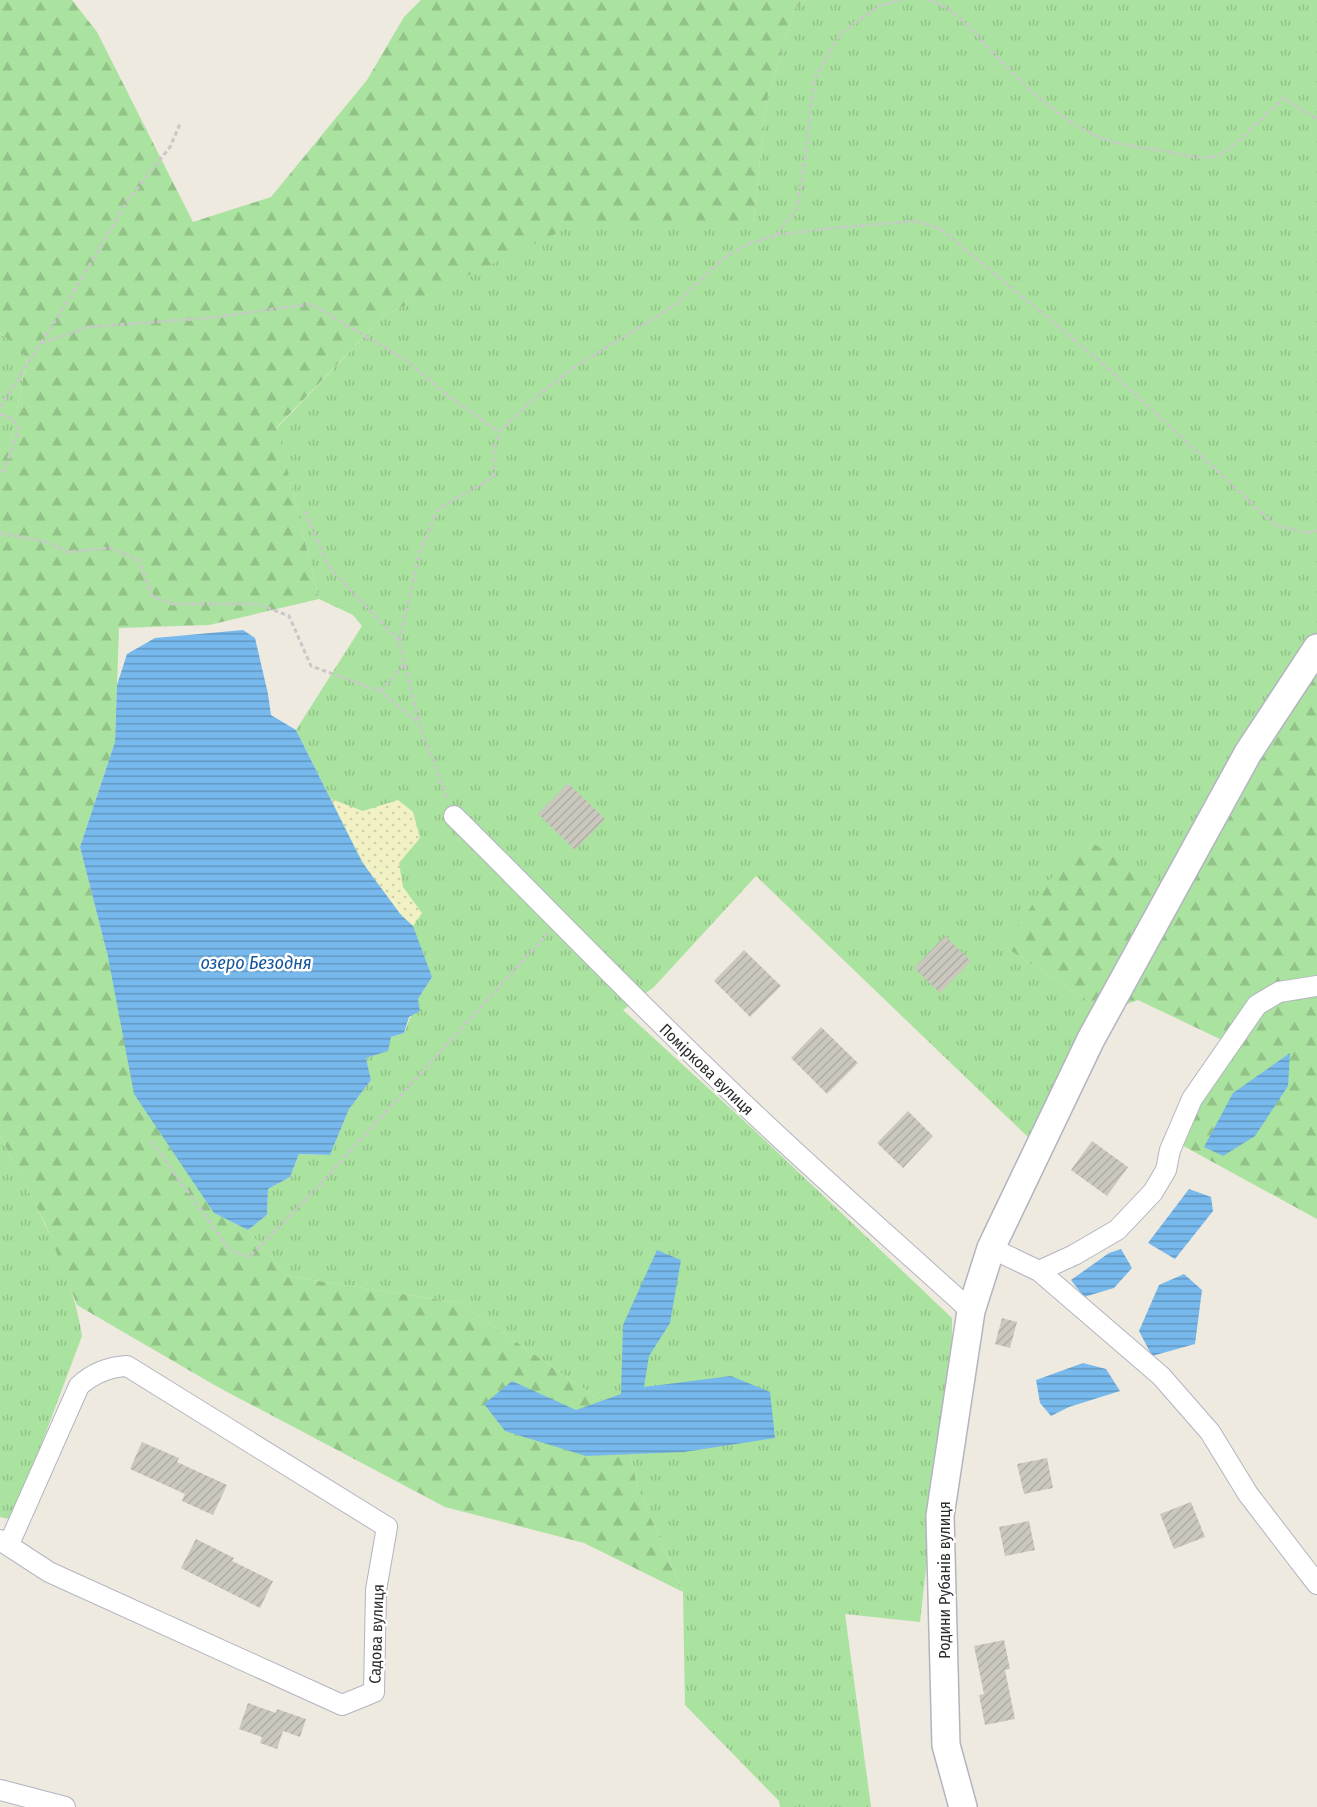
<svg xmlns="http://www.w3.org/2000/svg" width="1317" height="1807" viewBox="0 0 1317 1807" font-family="'Fira Sans Condensed',sans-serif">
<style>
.grass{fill:url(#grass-tufts)}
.forest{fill:url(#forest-firs)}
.sand{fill:url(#sand-dots)}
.water{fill:url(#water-rules)}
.building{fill:url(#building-hatch)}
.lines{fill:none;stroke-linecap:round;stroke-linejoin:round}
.street-casing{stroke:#b3b4c0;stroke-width:22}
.secondary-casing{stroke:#b3b4c0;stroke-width:30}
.path{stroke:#c8c8c8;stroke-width:3;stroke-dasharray:4.5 3;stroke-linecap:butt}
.street{stroke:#fff;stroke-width:20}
.secondary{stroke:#fff;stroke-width:27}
.labels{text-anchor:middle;stroke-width:5;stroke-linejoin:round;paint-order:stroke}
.street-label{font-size:16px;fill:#2d2d2d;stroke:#fff}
.water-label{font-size:18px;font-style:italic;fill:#12559c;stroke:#fff}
</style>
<defs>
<pattern id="grass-tufts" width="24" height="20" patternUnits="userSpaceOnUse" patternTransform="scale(1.5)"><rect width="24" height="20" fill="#aae29f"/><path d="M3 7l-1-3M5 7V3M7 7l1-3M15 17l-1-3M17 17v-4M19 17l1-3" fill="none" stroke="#93c289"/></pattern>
<pattern id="forest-firs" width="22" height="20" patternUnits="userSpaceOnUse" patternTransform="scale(1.5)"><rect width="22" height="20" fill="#aae29f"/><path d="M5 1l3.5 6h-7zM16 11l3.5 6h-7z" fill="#93c289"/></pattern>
<pattern id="sand-dots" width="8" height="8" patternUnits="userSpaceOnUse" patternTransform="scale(1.5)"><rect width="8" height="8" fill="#f1f1c5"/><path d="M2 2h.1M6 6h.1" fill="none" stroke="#cfcfaa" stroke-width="1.8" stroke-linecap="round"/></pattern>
<pattern id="water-rules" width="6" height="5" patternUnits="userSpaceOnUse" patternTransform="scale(1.5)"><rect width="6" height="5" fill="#77b9ec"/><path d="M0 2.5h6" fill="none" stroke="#6297c0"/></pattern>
<pattern id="building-hatch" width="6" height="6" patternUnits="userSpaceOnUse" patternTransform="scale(1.5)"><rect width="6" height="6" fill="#cac8be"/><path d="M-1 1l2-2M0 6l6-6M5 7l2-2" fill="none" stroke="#aeaca4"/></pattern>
</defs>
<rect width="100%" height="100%" fill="#eeeae0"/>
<path class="grass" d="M805 0H1317V648L1174 889 1003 946 1106 1012 1031 1140 756 876 654 987 623 1010 754 1130 952 1318V1337L920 1622 845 1614 871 1807H780L779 1801 685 1705 683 1592 637 1486 623 1416 460 1303 287 1276 248 1230 267 1215 268 1189 290 1177 299 1154 330 1155 349 1109 371 1080 366 1058 387 1051 391 1037 404 1033 418 999 432 977 362 862 296 730 362 626 353 615 319 599 277 428 385 315 574 224H753L767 98 795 9Z
M0 332 27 357 9 453H0Z
M0 1136C33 1200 71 1265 82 1336L13 1520 0 1517Z"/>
<path class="forest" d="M0 0H72L97 32 193 222 271 197 367 80 404 17 421 0H805L795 9 767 98 753 224 574 225 385 315 277 427 319 599 209 625 119 628 115 742 80 847 108 957 214 1213 248 1230 287 1276 460 1303 623 1416 637 1486 683 1592 584 1543 445 1507 216 1386 77 1305 45 1223 0 1136V453L9 452 27 358 0 332Z
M1317 654V1219L1178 1143 1222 1040 1138 1000 1106 1012 1003 946 1081 837 1174 888Z"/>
<path class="sand" d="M331 799 363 811 398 800 413 812 420 838 399 863 403 887 422 913 413 926C375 893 353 844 331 799Z"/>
<path class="water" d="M243 630 255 638 268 694 271 715 296 730 362 862 401 915 413 926 432 977 418 999 420 1011 409 1017 404 1033 391 1037 388 1051 366 1058 371 1080 349 1109 330 1155 299 1154 290 1177 268 1189 267 1215 248 1230 214 1213 134 1094 108 957 80 847 115 742 117 685 127 654 155 638Z
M1290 1053 1288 1086 1255 1136 1223 1156 1204 1147 1233 1093Z
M1189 1189 1211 1197 1213 1211 1175 1259 1148 1243Z
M1121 1249 1132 1268 1114 1288 1084 1297 1071 1280 1109 1253Z
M657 1250 681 1260 670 1323 649 1356 644 1387 731 1376 770 1392 775 1438 684 1452 586 1456 505 1431 484 1404 512 1381 576 1410 621 1394 623 1325Z
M1184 1274 1202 1290 1195 1344 1152 1356 1139 1331 1159 1285Z
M1083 1363 1106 1369 1120 1391 1069 1407 1051 1416 1040 1403 1036 1380Z"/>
<path class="building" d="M568 783 605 819 575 850 538 814Z
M945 936 971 961 940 993 914 968Z
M744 950 781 986 750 1017 714 981Z
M821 1027 858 1063 827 1094 791 1058Z
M908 1111 933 1136 903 1168 877 1143Z
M1092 1141 1128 1167 1107 1196 1071 1170Z
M1002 1318 1017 1322 1010 1348 995 1344Z
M142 1442 179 1458 177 1462 227 1485 213 1515 182 1501 185 1494 130 1469Z
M1047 1458 1053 1488 1024 1494 1017 1464Z
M1191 1502 1205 1537 1174 1549 1160 1514Z
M1029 1521 1035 1550 1005 1556 999 1527Z
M196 1539 234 1558 232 1561 273 1581 260 1608 181 1568Z
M1004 1640 1010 1669 1005 1670 1015 1719 985 1725 979 1695 984 1694 974 1646Z
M248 1703 276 1713 277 1709 306 1719 300 1737 283 1731 277 1749 260 1743 262 1737 239 1729Z"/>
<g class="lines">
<defs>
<path id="street" d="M454 816C557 918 657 1023 763 1122 831 1186 902 1248 971 1311
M991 1248 1039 1271 1161 1376 1210 1432 1248 1494 1317 1584
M1039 1271 1074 1255 1117 1230 1153 1192 1166 1170 1170 1150 1192 1099 1257 1005 1279 992 1317 986
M0 1540 49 1572 342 1705 374 1692 376 1590 387 1527 127 1366C108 1367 93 1373 79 1386L9 1544
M0 1790 65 1807"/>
<path id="secondary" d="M963 1807 946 1745 940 1516 971 1311 991 1248 1091 1039 1248 753 1317 648"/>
</defs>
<use href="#street" class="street-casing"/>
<use href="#secondary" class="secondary-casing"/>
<path class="path" d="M927 0C956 7 974 33 993 53 1024 85 1067 128 1110 141 1127 146 1146 148 1164 151 1178 154 1200 159 1214 157 1230 154 1268 110 1284 98L1317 119
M777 235 797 208 806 152 814 80 841 33 879 6 902 0
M41 343 76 288 128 200 170 147 180 124
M0 407 40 344 88 327 208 318 311 304 406 360 448 396 499 432
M0 414 13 419 19 430 4 470 0 474
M305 511 328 566 399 641 419 723 448 800
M0 533 47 542 67 552 110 548 139 560 152 596 173 604H258L289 616 311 666 380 691 419 723
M399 641 420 551 438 509 494 477 493 452 499 432 535 398 573 368 675 305 724 258 748 244 777 235 832 228 916 221 941 229 1102 363 1275 525 1306 533 1317 531
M381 691 405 663
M151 1141 230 1250 249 1257 317 1188 548 933"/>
<use href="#street" class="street"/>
<use href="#secondary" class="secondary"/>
</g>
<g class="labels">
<g class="street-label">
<text transform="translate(707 1069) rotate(44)" y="6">Поміркова вулиця</text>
<text transform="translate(944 1580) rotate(-90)" y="6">Родини Рубанів вулиця</text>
<text transform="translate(376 1634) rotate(-88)" y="6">Садова вулиця</text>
</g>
<g class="water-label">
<text x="256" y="969">озеро Безодня</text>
</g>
</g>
</svg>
